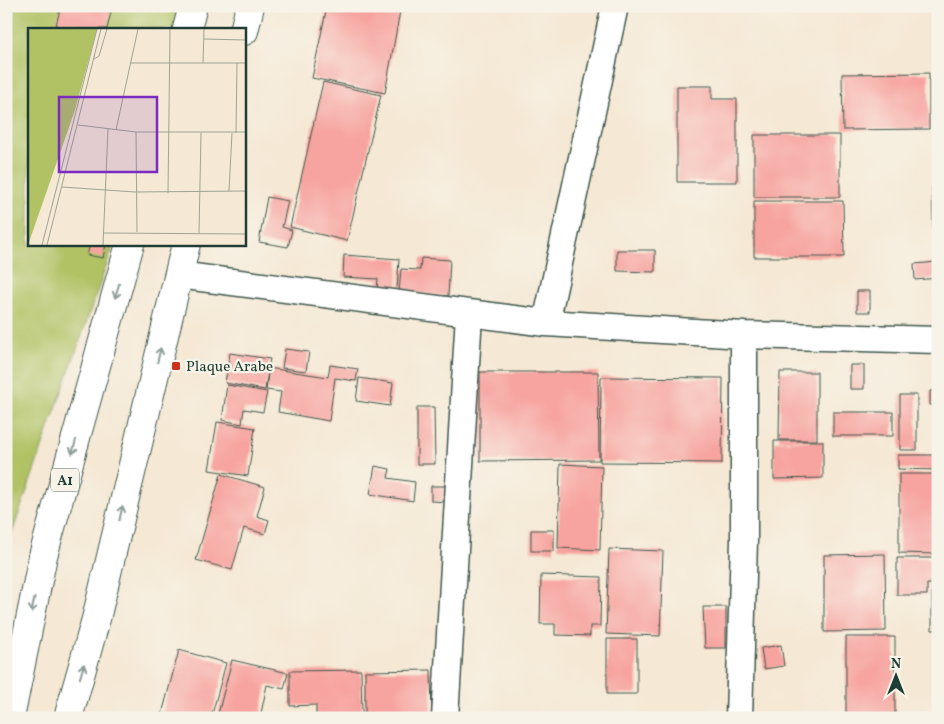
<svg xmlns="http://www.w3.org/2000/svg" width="944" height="724" viewBox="0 0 944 724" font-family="Vollkorn,serif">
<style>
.green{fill:#b1c265;stroke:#68804c}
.building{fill:#f7a39f}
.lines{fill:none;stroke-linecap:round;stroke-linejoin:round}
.minor-casing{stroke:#3f574c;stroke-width:29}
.primary-casing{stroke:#3f574c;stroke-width:30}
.minor{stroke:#fff;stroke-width:26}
.primary{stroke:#fff;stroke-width:28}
.oneway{stroke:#8f9e9a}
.poi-dot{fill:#c8321e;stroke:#f7f3e8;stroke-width:2}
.labels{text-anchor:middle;stroke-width:4.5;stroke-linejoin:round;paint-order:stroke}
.shield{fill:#f7f3e8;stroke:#60746a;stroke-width:1}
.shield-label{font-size:14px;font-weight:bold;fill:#1f3d34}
.poi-label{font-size:15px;fill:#1f3d34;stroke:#f7f3e8;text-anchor:start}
.inset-road{fill:none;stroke:#9fa494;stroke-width:1}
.view{fill:#7b2cbf;fill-opacity:0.15;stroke:#7b2cbf;stroke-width:2.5}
.inset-edge{fill:none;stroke:#1f3d34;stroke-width:2.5}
</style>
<rect width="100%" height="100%" fill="#f7f3e8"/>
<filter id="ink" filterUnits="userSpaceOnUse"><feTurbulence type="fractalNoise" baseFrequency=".02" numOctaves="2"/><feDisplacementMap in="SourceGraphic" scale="10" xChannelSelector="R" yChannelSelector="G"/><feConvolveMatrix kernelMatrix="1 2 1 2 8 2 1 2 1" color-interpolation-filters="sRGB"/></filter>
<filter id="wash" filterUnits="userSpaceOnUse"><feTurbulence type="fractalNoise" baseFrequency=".0096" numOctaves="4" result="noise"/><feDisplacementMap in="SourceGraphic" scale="20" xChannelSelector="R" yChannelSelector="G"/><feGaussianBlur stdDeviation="1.12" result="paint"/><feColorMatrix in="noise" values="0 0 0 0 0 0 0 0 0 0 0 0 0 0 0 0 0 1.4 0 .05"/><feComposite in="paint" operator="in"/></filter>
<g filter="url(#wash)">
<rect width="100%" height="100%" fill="#f5e8d4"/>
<path class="green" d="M6 6H185L179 29H29V244H114L6 550Z"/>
<g id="blocks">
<path class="building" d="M61 6H89L111 12 107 29H55Z
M327 6H378L400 11 385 93 312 78Z
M929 73V129L843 130 842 74Z
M323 82 381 95 347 241 290 227Z
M677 86H712V99H737V182H677Z
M754 135H840V197H754Z
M932 186H938V228H933Z
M267 197 288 201 282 227 292 230 288 247 259 242Z
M754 201H843L844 257H754Z
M90 244H106L103 258 87 255Z
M617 250H655V272L617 271Z
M344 255 399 259 397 291 377 290 378 279 343 277Z
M421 258 450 260 448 296 399 292 401 269 420 270Z
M938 262V278L915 280 914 264Z
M857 291H870V312H857Z
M285 349 309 352 306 371 282 368Z
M230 353 270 359 268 368 328 377 330 365 358 369 356 381 335 378 329 421 278 412 281 392 266 390 268 372 265 390 225 383Z
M850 365H864V389H850Z
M480 372H598L599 460 480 461Z
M780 372H817V440H779Z
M601 377 723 378 722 463 600 462Z
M359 378 393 383 390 406 356 401Z
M227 385 267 392 263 412 244 409 242 424 222 420Z
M938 390V405H930V391Z
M900 395H917V450H900Z
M417 407H434L435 464H417Z
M833 412H893V436H833Z
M217 422 255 428 248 476 209 470Z
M774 441H823V478L774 479Z
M898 455H938V470L898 469Z
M560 464 602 466 600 550 558 548Z
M375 466 390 469 388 478 415 482 413 501 370 494Z
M221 474 265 487 257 516 269 520 265 534 244 528 232 570 196 560Z
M899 474H938V554L899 553Z
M431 486H448V502L431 501Z
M531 530H554V551H531Z
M609 549 663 551 660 636 606 634Z
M885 554 886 631 824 632V555Z
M897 558H938V584H927V595H897Z
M541 575 601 577 600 626H590V636L555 635V624H540Z
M932 586H938V630H932Z
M703 607H726V648H705Z
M846 637H895V718H846Z
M607 639H637V694H607Z
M781 645 784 666 764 669 761 648Z
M179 650 226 663 211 718H161Z
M232 660 288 673 284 689 267 685 260 718H217Z
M361 670 362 715 316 716V705L290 706V671Z
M431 670 432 718H365V671Z
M263 714H288L289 718H263Z"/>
</g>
</g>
<g filter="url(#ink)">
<use href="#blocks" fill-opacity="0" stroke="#3f574c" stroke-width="1"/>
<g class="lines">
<defs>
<path id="minor" d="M178 275 546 323 744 335 938 340
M546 323 615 6
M445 718 469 314
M739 718 744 540V335"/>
<path id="primary" d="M187 29 193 6
M244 31 250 6
M10 718 43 556 130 244
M68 718 96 619 186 244"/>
</defs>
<use href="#minor" class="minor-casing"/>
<use href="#primary" class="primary-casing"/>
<use href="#minor" class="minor"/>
<use href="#primary" class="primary"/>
</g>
<defs><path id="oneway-shaft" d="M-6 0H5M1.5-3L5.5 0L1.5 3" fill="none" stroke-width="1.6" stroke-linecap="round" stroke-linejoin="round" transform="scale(1.25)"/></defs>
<g class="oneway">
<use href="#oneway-shaft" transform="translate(117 291) rotate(106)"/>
<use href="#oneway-shaft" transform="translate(159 355) rotate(-77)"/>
<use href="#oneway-shaft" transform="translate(74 447) rotate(106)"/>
<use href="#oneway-shaft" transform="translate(121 513) rotate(-77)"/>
<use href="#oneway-shaft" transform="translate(33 605) rotate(102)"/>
<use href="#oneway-shaft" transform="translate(82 671) rotate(-74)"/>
</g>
</g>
<rect class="poi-dot" x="171" y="361" width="10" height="10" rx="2.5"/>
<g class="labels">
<rect class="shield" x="51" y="468.5" width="28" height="23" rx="4"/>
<g class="shield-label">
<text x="65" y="485">A1</text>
</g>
<g class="poi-label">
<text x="186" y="371">Plaque Arabe</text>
</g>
</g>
<g transform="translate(28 28)">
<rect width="218" height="218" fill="#f5e8d4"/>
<path d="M0 1H69L47 82 0 217Z" fill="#b1c265"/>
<path class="inset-road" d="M176 11 218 12M66 31 71 28 79 1M102 35H218M175 35 176 1M50 97 108 104H218M88 102 110 1M108 104 109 204M208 105 209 35M34 159 107 164 218 163M201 163 204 105M140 165 142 1M76 205 218 206M171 205 173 105M14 217 69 1M19 217 73 1M75 217 80 101"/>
<path class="view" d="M31 69H129V144H31Z"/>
<rect width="218" height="218" class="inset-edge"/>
</g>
<rect width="944" height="724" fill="none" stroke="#f7f3e8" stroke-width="25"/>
<g transform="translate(896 676)" stroke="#f7f3e8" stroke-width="4" paint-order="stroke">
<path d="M0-4L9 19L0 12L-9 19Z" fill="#1f3d34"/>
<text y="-8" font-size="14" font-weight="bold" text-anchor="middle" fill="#1f3d34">N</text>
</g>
</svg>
